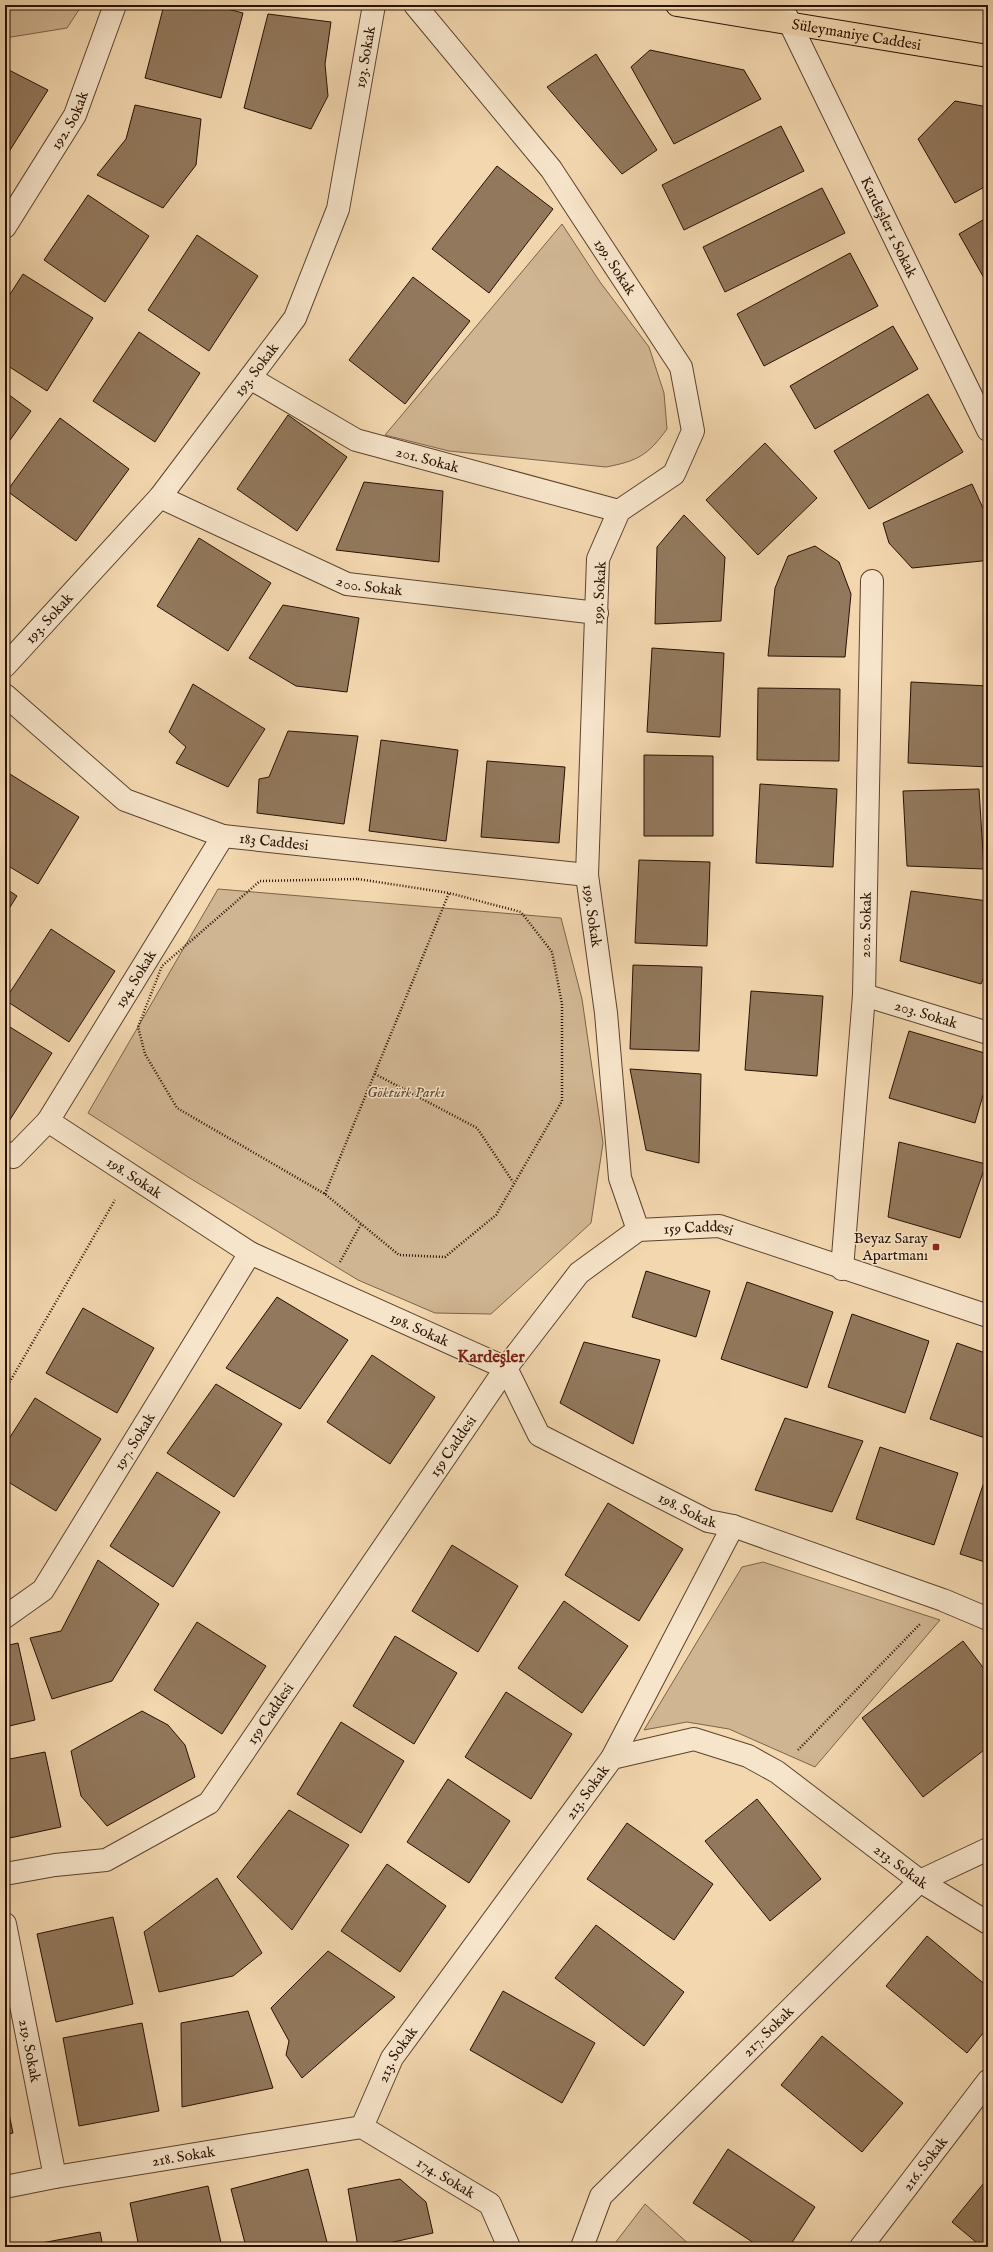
<svg xmlns="http://www.w3.org/2000/svg" width="993" height="2252" viewBox="0 0 993 2252" font-family="'IM FELL English',serif">
<style>
.green{fill:#d0b592;stroke:#7c634a}
.building{fill:#92785c;stroke:#281103}
.lines{fill:none;stroke-linecap:round;stroke-linejoin:round}
.minor-casing{stroke:#5b422e;stroke-width:24}
.major-casing{stroke:#281103;stroke-width:24}
.path{stroke:#281103;stroke-width:2.5;stroke-dasharray:1 2;stroke-linecap:butt}
.minor{stroke:#f7e5cb;stroke-width:22}
.major{stroke:#f3d7af;stroke-width:22}
.poi-dot{fill:#8f2418;stroke:#f7e5cb;stroke-width:1.5}
.labels{text-anchor:middle;stroke-width:3;stroke-linejoin:round;paint-order:stroke}
.street-label{font-size:15px;fill:#281103;stroke:#f7e5cb}
.park-label{font-size:15px;font-style:italic;fill:#634a35;stroke:#f7e5cb}
.poi-label{font-size:15px;fill:#281103;stroke:#f7e5cb;text-anchor:end}
.quarter-label{font-size:17px;font-weight:bold;fill:#7a1f14;stroke:#f7e5cb}
</style>
<rect width="100%" height="100%" fill="#f3d7af"/>
<filter id="stains"><feTurbulence type="fractalNoise" baseFrequency=".005" numOctaves="4"/><feColorMatrix values="0 0 0 0 .2 0 0 0 0 .09 0 0 0 0 .02 0 0 0 .5 -.17"/></filter>
<radialGradient id="worn" r=".72"><stop offset=".6" stop-color="#630" stop-opacity="0"/><stop offset="1" stop-color="#630" stop-opacity=".3"/></radialGradient>
<path class="green" d="M5 5H82L67 28 5 38Z
M562 224 600 282 649 347 664 393 667 429C648 455 638 461 606 467L449 451 385 435Z
M218 889 561 918 582 999 603 1143 591 1223 491 1314 435 1313 358 1280 188 1177 88 1113Z
M763 1562 940 1620 815 1767 729 1729 687 1722 644 1730 742 1567Z
M645 2204 692 2247H612Z"/>
<path class="building" d="M164 5H212L243 13 221 98 145 78Z
M268 14 331 22 325 64 328 96 311 129 244 108Z
M650 50 744 70 761 99 674 144 631 67Z
M596 54 657 150 622 174 547 87Z
M5 68 48 90 5 158Z
M955 101 988 107V185L955 203 918 139Z
M135 105 201 119 196 165 163 208 97 175 126 139Z
M781 126 804 171 684 230 662 185Z
M497 166 553 209 489 293 432 249Z
M822 188 845 233 725 292 703 247Z
M88 195 149 236 105 302 44 260Z
M988 217V285L959 234Z
M197 235 258 276 209 351 148 310Z
M850 253 878 306 764 366 737 314Z
M23 274 93 318 47 391 5 364V302Z
M413 277 470 321 405 404 349 360Z
M893 326 918 369 815 429 790 386Z
M139 332 200 373 155 442 93 401Z
M5 392 31 411 5 447Z
M928 394 963 452 869 509 834 451Z
M288 415 347 457 297 531 237 489Z
M60 418 129 469 76 541 7 491Z
M765 443 817 498 758 555 706 500Z
M364 482 443 491 439 562 336 550Z
M972 484 988 519V558L982 561 912 568 889 543 883 523Z
M684 515 725 557 721 621 655 624 657 547Z
M199 538 271 583 228 651 157 606Z
M815 546 839 562 851 594 845 657 768 656 775 588 788 556Z
M283 605 359 618 347 692 296 686 249 658Z
M652 648 724 653 720 737 647 732Z
M911 682 988 686V767L908 763Z
M193 684 265 729 228 787 176 763 186 747 169 732Z
M758 688 840 689 839 761 757 760Z
M288 731 358 736 344 824 257 813 259 779 269 777Z
M381 740 458 750 446 841 369 831Z
M644 755 713 756V836H644Z
M487 761 565 767 559 843 481 837Z
M5 771 79 817 38 884 5 864Z
M760 784 837 789 833 867 756 863Z
M979 789 984 869 907 866 903 791Z
M639 860 710 862 707 946 635 943Z
M5 888 17 896 5 915Z
M911 891 988 901V967L981 984 900 961Z
M51 929 115 971 69 1042 5 1000Z
M633 965 702 967 699 1051 630 1049Z
M751 991 823 996 817 1076 745 1070Z
M5 1024 52 1053 6 1126 5 1125Z
M909 1031 988 1054V1078L975 1123 889 1098Z
M630 1069 701 1074 699 1163 646 1150Z
M899 1142 986 1164 960 1238 888 1217Z
M646 1271 710 1291 696 1337 632 1317Z
M747 1282 833 1312 807 1388 721 1359Z
M277 1297 348 1340 300 1409 226 1368Z
M83 1308 154 1348 117 1413 46 1373Z
M852 1314 929 1341 905 1413 828 1387Z
M584 1342 660 1360 633 1444 560 1403Z
M957 1343 988 1354V1439L930 1419Z
M372 1355 435 1397 390 1464 327 1422Z
M216 1384 282 1424 234 1497 167 1453Z
M35 1398 101 1439 56 1511 5 1480V1445Z
M785 1418 863 1441 832 1512 755 1490Z
M880 1447 958 1473 934 1545 856 1519Z
M988 1470V1563L960 1554Z
M157 1472 220 1512 173 1587 110 1546Z
M608 1503 683 1549 639 1621 565 1575Z
M452 1545 518 1586 478 1652 412 1611Z
M98 1560 159 1604 112 1681 52 1699 30 1638 61 1631Z
M564 1601 628 1646 582 1713 518 1668Z
M197 1622 266 1666 222 1734 154 1690Z
M395 1636 457 1673 414 1744 353 1706Z
M963 1641 988 1674V1747L923 1797 862 1718Z
M18 1643 35 1720 5 1727V1646Z
M506 1692 572 1734 531 1799 465 1757Z
M142 1711 168 1725 185 1745 195 1777 107 1826 81 1796 71 1751Z
M341 1722 404 1761 361 1833 297 1794Z
M45 1752 61 1827 5 1839V1760Z
M448 1779 510 1821 469 1883 407 1842Z
M757 1799 821 1879 770 1921 705 1841Z
M289 1810 349 1845 292 1930 237 1877Z
M627 1823 713 1884 674 1940 587 1879Z
M387 1864 446 1906 400 1972 341 1931Z
M217 1878 262 1953 233 1976 159 1992 144 1932Z
M113 1917 133 2004 56 2022 37 1934Z
M596 1925 684 1992 644 2046 555 1978Z
M927 1936 988 1987V2027L967 2053 886 1986Z
M328 1951 395 1997 302 2078 286 2055 289 2041 271 2008Z
M503 1991 595 2043 562 2103 470 2050Z
M248 2011 273 2088 182 2107 181 2023Z
M142 2023 159 2111 79 2126 63 2038Z
M822 2036 903 2103 862 2152 781 2085Z
M5 2094 13 2133 5 2135Z
M728 2149 815 2207 789 2247H760L693 2203Z
M308 2169 327 2242 307 2247H246L231 2189Z
M988 2178V2247H982L952 2222Z
M400 2179 426 2202 433 2233 372 2247H358L348 2189Z
M208 2186 222 2247H139L130 2203Z
M5 2226 9 2247H5Z
M100 2232 103 2247H37L36 2244Z"/>
<g class="lines">
<defs>
<g id="minor">
<path id="s1" d="M415 5 551 169 681 367 693 431 674 474 619 511 598 559 587 875 606 1013 620 1178 638 1230"/>
<path id="s2" d="M781 5 988 430"/>
<path id="s3" d="M5 227 75 115 115 5"/>
<path id="s4" d="M250 378 356 440 619 511"/>
<path id="s5" d="M160 497 347 584 597 613"/>
<path id="s6" d="M5 666 160 497 295 318 338 209 374 5"/>
<path id="s7" d="M5 695 125 800 223 836 587 875"/>
<path id="s8" d="M864 995 988 1033"/>
<path id="s9" d="M48 1121 223 836"/>
<path id="s10" d="M5 1152 13 1157 48 1121 250 1253 506 1368 539 1435 708 1521 733 1526 943 1600 988 1619"/>
<path id="s11" d="M842 1269 864 995 872 581"/>
<path id="s12" d="M5 1617 43 1590 250 1253"/>
<path d="M612 1758 733 1526"/>
<path id="s13" d="M5 1874 55 1865 106 1860 209 1803 506 1368 579 1273 638 1230 719 1226 988 1316"/>
<path id="s14" d="M5 1924 55 2177"/>
<path id="s15" d="M362 2127 392 2058 612 1758 694 1739 748 1756 777 1772 920 1881 988 1923"/>
<path id="s16" d="M362 2127 490 2204 509 2247"/>
<path id="s17" d="M5 2187 55 2177 362 2127"/>
<path id="s18" d="M582 2247 601 2196 920 1881 988 1849"/>
<path id="s19" d="M861 2247 988 2081"/>
</g>
<g id="major">
<path id="s20" d="M677 5 988 56"/>
</g>
</defs>
<use href="#minor" class="minor-casing"/>
<use href="#major" class="major-casing"/>
<path class="path" d="M5 8 28 5
M358 879 449 893 521 912 552 952 562 1004V1101L496 1215 445 1257 399 1255 325 1194 177 1108 145 1054 138 1027 162 966 260 881Z
M375 1074 477 1128 513 1182
M325 1194 449 893
M340 1262 361 1224
M5 1390 115 1200
M798 1750 921 1623"/>
<use href="#minor" class="minor"/>
<use href="#major" class="major"/>
</g>
<rect class="poi-dot" x="932" y="1243" width="8" height="8" rx="2"/>
<g class="labels">
<g class="street-label">
<text dy="5" stroke="none"><textPath href="#s20" startOffset="182">Süleymaniye Caddesi</textPath></text>
<text dy="5" stroke="none"><textPath href="#s6" startOffset="725">193. Sokak</textPath></text>
<text dy="5" stroke="none"><textPath href="#s3" startOffset="125">192. Sokak</textPath></text>
<text dy="5" stroke="none"><textPath href="#s2" startOffset="247">Kardeşler 1 Sokak</textPath></text>
<text dy="5" stroke="none"><textPath href="#s1" startOffset="330">199. Sokak</textPath></text>
<text dy="5" stroke="none"><textPath href="#s6" startOffset="389">193. Sokak</textPath></text>
<text dy="5" stroke="none"><textPath href="#s4" startOffset="197">201. Sokak</textPath></text>
<text dy="5" stroke="none"><textPath href="#s5" startOffset="229">200. Sokak</textPath></text>
<text transform="translate(599 593) rotate(-87)" y="5">199. Sokak</text>
<text dy="5" stroke="none"><textPath href="#s6" startOffset="65">193. Sokak</textPath></text>
<text dy="5" stroke="none"><textPath href="#s7" startOffset="315">183 Caddesi</textPath></text>
<text dy="5" stroke="none"><textPath href="#s1" startOffset="1038">199. Sokak</textPath></text>
<text dy="5" stroke="none"><textPath href="#s11" startOffset="345">202. Sokak</textPath></text>
<text dy="5" stroke="none"><textPath href="#s9" startOffset="167">194. Sokak</textPath></text>
<text dy="5" stroke="none"><textPath href="#s8" startOffset="65">203. Sokak</textPath></text>
<text dy="5" stroke="none"><textPath href="#s10" startOffset="163">198. Sokak</textPath></text>
<text dy="5" stroke="none"><textPath href="#s13" startOffset="1000">159 Caddesi</textPath></text>
<text dy="5" stroke="none"><textPath href="#s10" startOffset="487">198. Sokak</textPath></text>
<text dy="5" stroke="none"><textPath href="#s12" startOffset="221">197. Sokak</textPath></text>
<text dy="5" stroke="none"><textPath href="#s13" startOffset="652">159 Caddesi</textPath></text>
<text dy="5" stroke="none"><textPath href="#s10" startOffset="823">198. Sokak</textPath></text>
<text dy="5" stroke="none"><textPath href="#s13" startOffset="328">159 Caddesi</textPath></text>
<text dy="5" stroke="none"><textPath href="#s15" startOffset="405">213. Sokak</textPath></text>
<text dy="5" stroke="none"><textPath href="#s15" startOffset="777">213. Sokak</textPath></text>
<text dy="5" stroke="none"><textPath href="#s18" startOffset="289">217. Sokak</textPath></text>
<text dy="5" stroke="none"><textPath href="#s14" startOffset="129">219. Sokak</textPath></text>
<text dy="5" stroke="none"><textPath href="#s15" startOffset="81">213. Sokak</textPath></text>
<text dy="5" stroke="none"><textPath href="#s17" startOffset="181">218. Sokak</textPath></text>
<text dy="5" stroke="none"><textPath href="#s19" startOffset="105">216. Sokak</textPath></text>
<text dy="5" stroke="none"><textPath href="#s16" startOffset="98">174. Sokak</textPath></text>
</g>
<g class="park-label">
<text x="406" y="1097">Göktürk Parkı</text>
</g>
<g class="poi-label">
<text x="928" y="1243">Beyaz Saray<tspan x="928" dy="17">Apartmanı</tspan></text>
</g>
<g class="quarter-label">
<text x="491" y="1362">Kardeşler</text>
</g>
</g>
<rect width="993" height="2252" fill="none" stroke="#f3d7af" stroke-width="20"/>
<rect x="6" y="6" width="981" height="2240" fill="none" stroke="#281103" stroke-width="2"/>
<rect x="10" y="10" width="973" height="2232" fill="none" stroke="#281103"/>
<rect width="100%" height="100%" filter="url(#stains)"/>
<rect width="100%" height="100%" fill="url(#worn)"/>
</svg>
